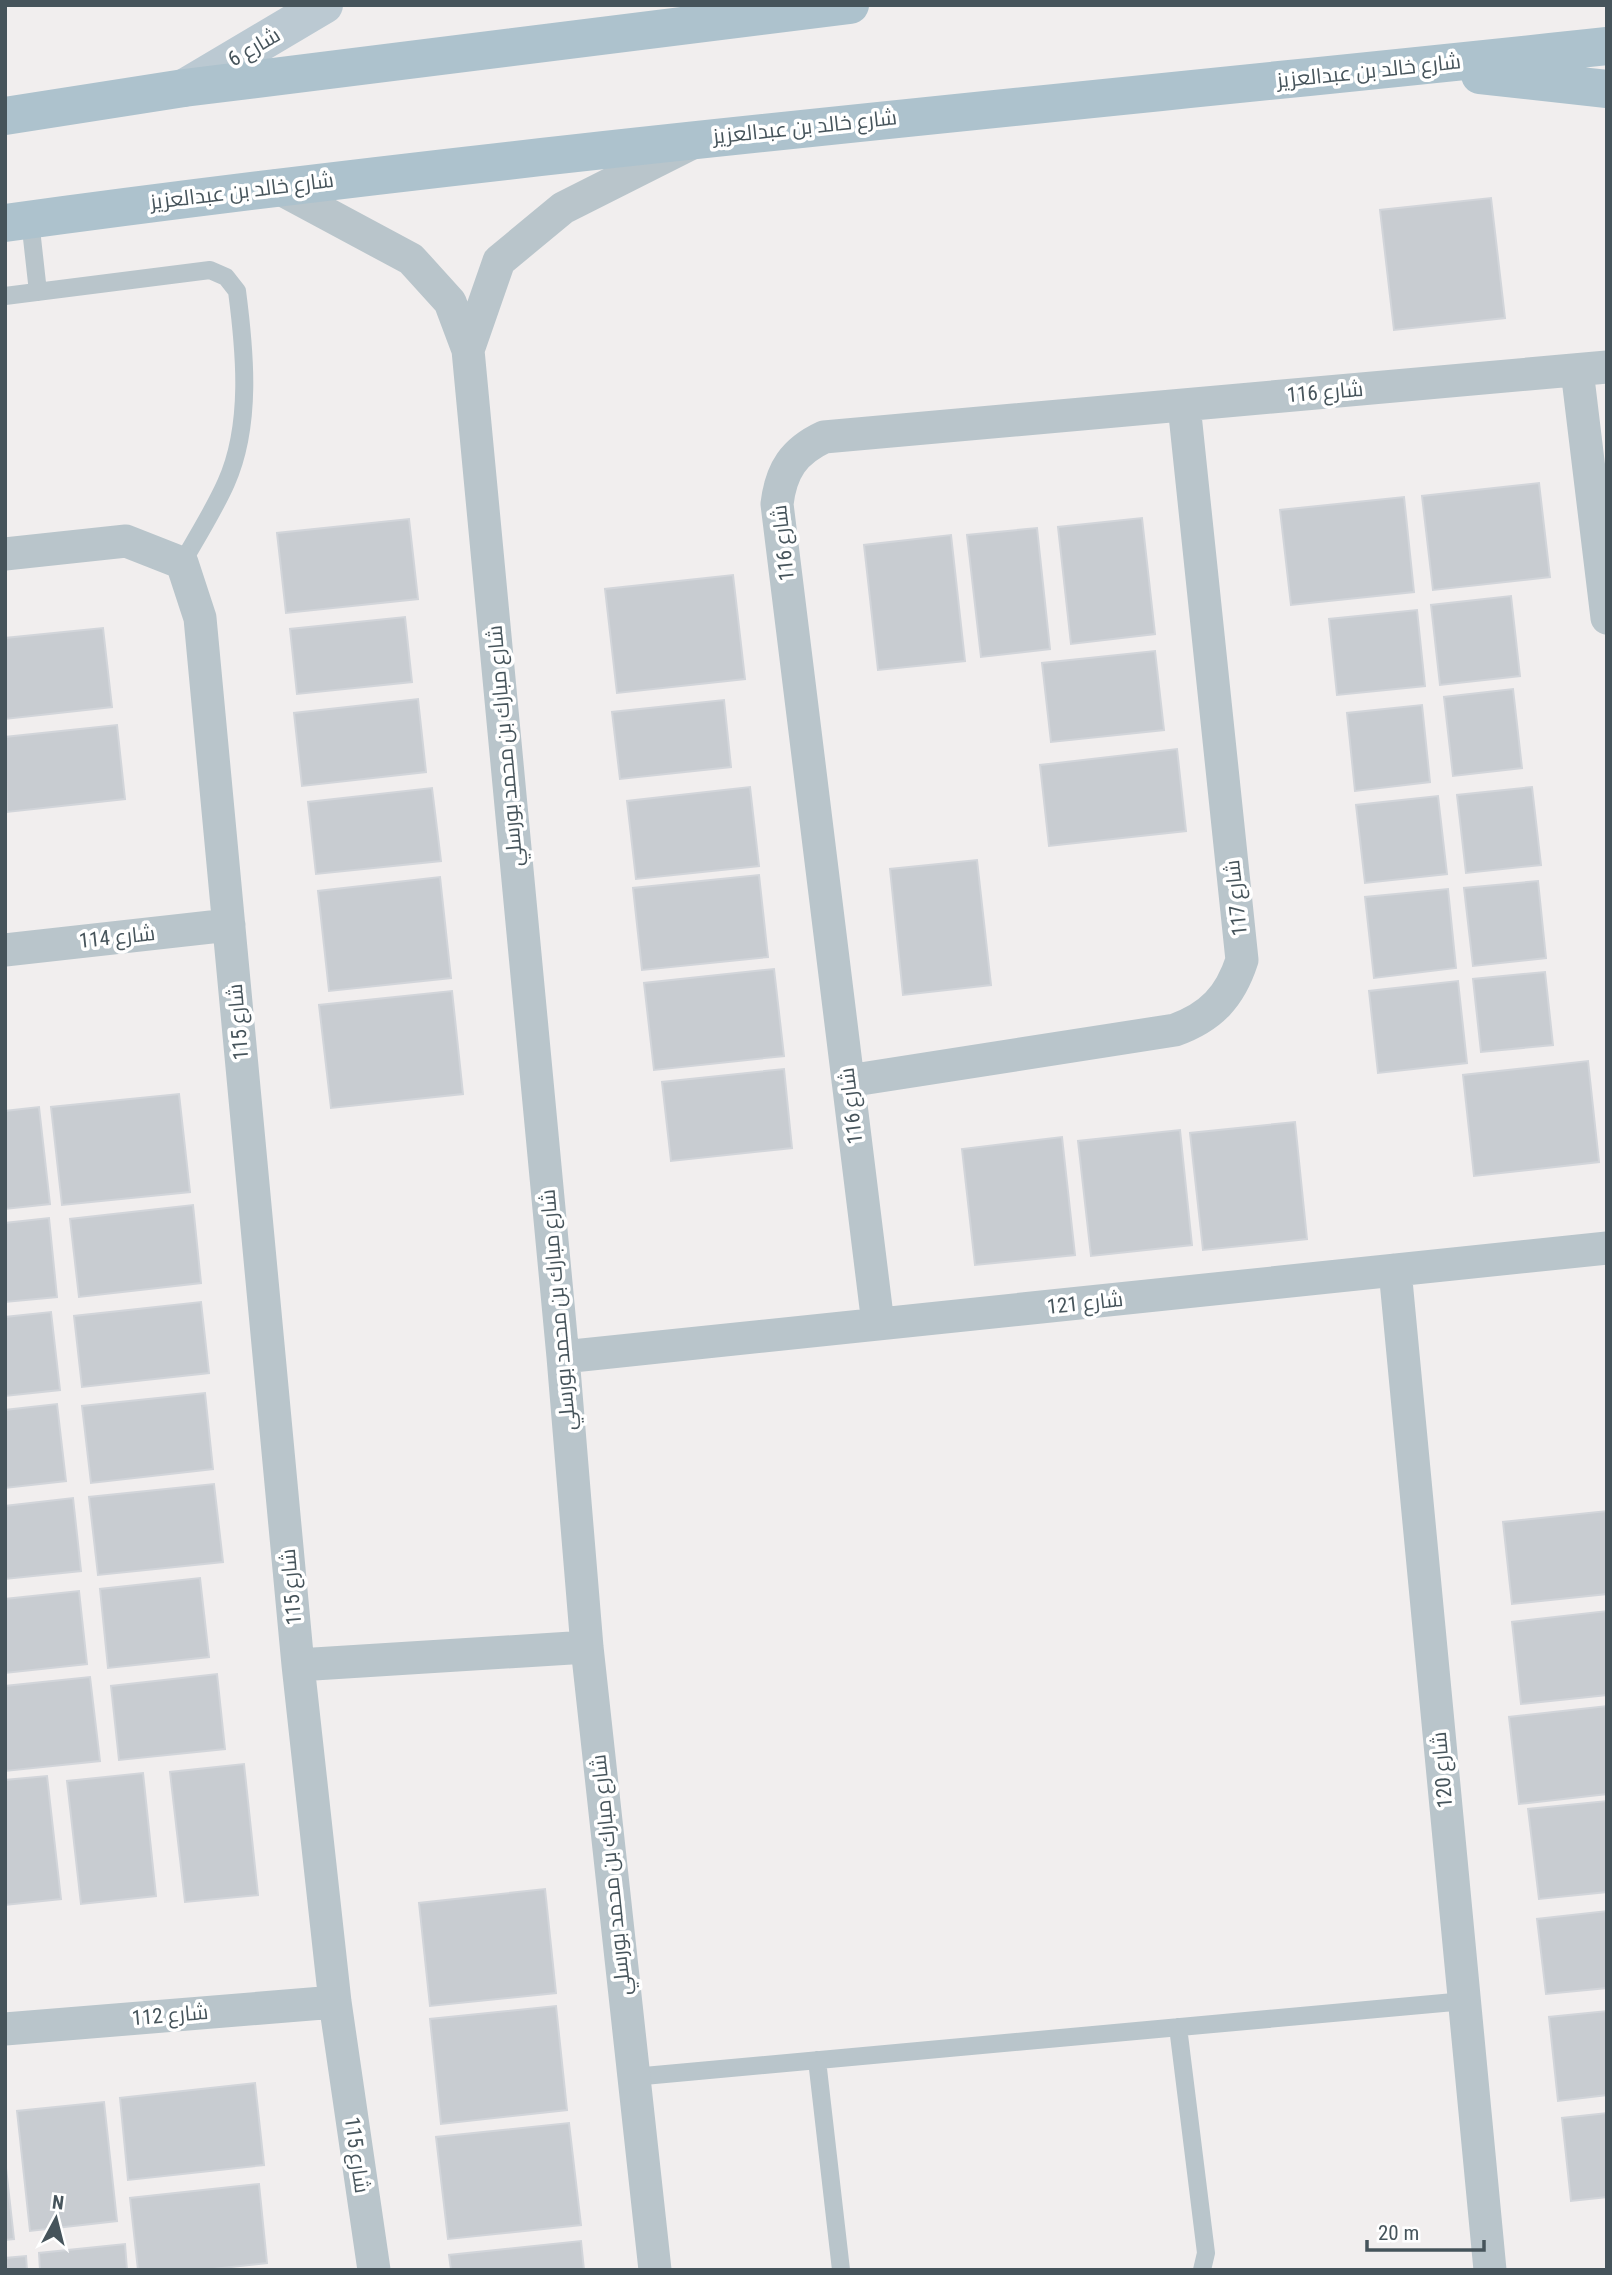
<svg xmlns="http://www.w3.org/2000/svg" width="1612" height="2275" viewBox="0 0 1612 2275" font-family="'Roboto Condensed',Cairo,sans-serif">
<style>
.building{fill:#c8ccd1;stroke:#d2d5da;stroke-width:2}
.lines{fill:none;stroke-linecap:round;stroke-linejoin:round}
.lane{stroke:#b9c5cb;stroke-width:18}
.street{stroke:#b9c5cb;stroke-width:33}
.secondary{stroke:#bbc9d2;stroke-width:38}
.primary{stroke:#adc2cd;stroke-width:38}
.labels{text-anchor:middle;stroke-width:7;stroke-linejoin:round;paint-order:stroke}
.street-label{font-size:21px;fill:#46545b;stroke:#fff}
</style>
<rect width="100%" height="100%" fill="#f1eeee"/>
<path class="building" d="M1491 198 1505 318 1394 330 1380 210Z
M1539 483 1550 577 1433 590 1422 496Z
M1404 497 1414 592 1291 605 1280 510Z
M1142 518 1155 634 1071 644 1058 527Z
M409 519 418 599 286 613 277 533Z
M1037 528 1050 649 981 657 967 535Z
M951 535 965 661 878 670 864 545Z
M733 575 745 679 617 693 605 589Z
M1511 596 1520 676 1440 685 1431 605Z
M1417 610 1425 686 1337 695 1329 619Z
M405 617 412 682 297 694 290 629Z
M103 628 112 707 5 719V638Z
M1155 651 1164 730 1051 742 1042 663Z
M1513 689 1522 768 1453 776 1444 697Z
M418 699 426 772 302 786 294 713Z
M724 700 731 767 620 779 612 712Z
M1422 705 1430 782 1355 791 1347 713Z
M117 725 125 799 7 812 5 737Z
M1177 749 1186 831 1049 846 1040 765Z
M750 787 759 866 636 879 627 801Z
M1532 787 1541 865 1466 873 1457 795Z
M432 788 441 861 316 874 308 802Z
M1438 796 1447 874 1365 883 1356 805Z
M977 860 991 985 903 995 890 869Z
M759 875 768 957 642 970 633 888Z
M440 877 451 978 329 991 318 891Z
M1538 881 1546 958 1473 966 1464 888Z
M1448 889 1456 968 1374 978 1365 897Z
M774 969 784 1056 654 1070 644 983Z
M1545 972 1553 1045 1481 1052 1473 979Z
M1458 981 1467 1063 1378 1073 1369 991Z
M452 991 463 1094 331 1108 319 1005Z
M1588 1061 1599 1162 1474 1176 1463 1075Z
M784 1069 792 1148 671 1161 662 1082Z
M179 1094 190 1192 62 1205 51 1107Z
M39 1107 50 1204 5 1209V1111Z
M1295 1122 1307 1239 1203 1250 1190 1133Z
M1180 1130 1192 1245 1091 1256 1078 1141Z
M1062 1137 1075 1255 975 1265 962 1149Z
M193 1205 201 1283 79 1297 70 1219Z
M49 1218 57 1297 5 1302V1223Z
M201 1302 209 1373 82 1387 74 1316Z
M51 1312 60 1390 5 1396V1317Z
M205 1393 213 1469 91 1483 82 1406Z
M57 1404 66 1481 5 1488V1410Z
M214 1484 223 1562 98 1575 89 1497Z
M73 1498 81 1571 5 1579V1506Z
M1607 1511V1594L1512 1604 1503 1522Z
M200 1578 209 1657 108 1668 100 1589Z
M79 1591 87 1664 5 1673V1599Z
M1607 1611V1695L1521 1704 1512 1622Z
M217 1674 225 1749 119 1760 111 1686Z
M90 1677 100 1761 5 1771V1686Z
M1607 1706V1794L1519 1804 1509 1717Z
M244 1764 258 1895 185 1902 170 1772Z
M143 1773 156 1896 81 1904 67 1781Z
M47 1776 61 1899 5 1905V1780Z
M1607 1801V1892L1539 1899 1528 1809Z
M545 1889 556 1993 430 2006 419 1903Z
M1607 1911V1988L1546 1994 1537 1919Z
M556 2006 567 2110 441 2124 430 2019Z
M1607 2011V2095L1558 2101 1549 2017Z
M255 2083 264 2165 128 2180 120 2098Z
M104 2102 117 2221 30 2231 17 2111Z
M1607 2113V2197L1571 2201 1562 2118Z
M569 2123 581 2225 448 2239 436 2137Z
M5 2159 14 2239 5 2240Z
M259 2184 267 2263 204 2270H138L130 2198Z
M581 2241 584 2270H451L449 2255Z
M125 2244 127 2270H40L39 2253Z
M26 2256 27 2270H5V2258Z"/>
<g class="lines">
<path class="lane" d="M30 220 38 292
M5 296 210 270 226 277 237 291C245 352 252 425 226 483 214 510 197 537 182 563
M1178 2027 1206 2253 1202 2270
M817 2060 841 2270
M633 2077 1465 2001"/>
<path class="street" d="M275 186 411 259 450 302 468 350 563 1357 587 1647 655 2270
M468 350 499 261 563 208 690 144
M1577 370 1607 618
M5 554 126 541 182 563 200 618 298 1665 335 2002 374 2270
M5 950 229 925
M848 1081 1175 1030C1211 1017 1230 997 1242 960L1184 405
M1395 1270 1490 2270
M878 1324 777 504C781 470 794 451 824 437L1607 367
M563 1357 1607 1248
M298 1665 587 1647
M5 2029 335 2002"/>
<path class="secondary" d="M184 88 324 5"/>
<path class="primary" d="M1480 75 1607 89
M5 116 184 88 850 5
M5 223C538 150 1073 103 1607 46"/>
</g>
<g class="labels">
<g class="street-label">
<text transform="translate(254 47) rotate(-30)" y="7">شارع 6</text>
<text transform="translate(1369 71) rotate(-6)" y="7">شارع خالد بن عبدالعزيز</text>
<text transform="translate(805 127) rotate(-6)" y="7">شارع خالد بن عبدالعزيز</text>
<text transform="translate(242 191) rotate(-7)" y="7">شارع خالد بن عبدالعزيز</text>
<text transform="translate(1325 392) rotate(-5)" y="7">شارع 116</text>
<text transform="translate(783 543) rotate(-96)" y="7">شارع 116</text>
<text transform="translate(505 746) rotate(-95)" y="7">شارع مبارك بن محمد بورسلي</text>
<text transform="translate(1236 898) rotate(-96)" y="7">شارع 117</text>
<text transform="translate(117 937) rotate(-6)" y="7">شارع 114</text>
<text transform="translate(238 1022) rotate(-95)" y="7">شارع 115</text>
<text transform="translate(851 1106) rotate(-97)" y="7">شارع 116</text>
<text transform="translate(1085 1303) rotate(-6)" y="7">شارع 121</text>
<text transform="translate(558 1310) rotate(-95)" y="7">شارع مبارك بن محمد بورسلي</text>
<text transform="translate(291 1587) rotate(-95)" y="7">شارع 115</text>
<text transform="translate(1442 1770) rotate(-95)" y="7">شارع 120</text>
<text transform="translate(611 1875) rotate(-96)" y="7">شارع مبارك بن محمد بورسلي</text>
<text transform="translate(170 2015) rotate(-5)" y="7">شارع 112</text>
<text transform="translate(357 2155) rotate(82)" y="7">شارع 115</text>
</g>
</g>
<rect width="1612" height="2275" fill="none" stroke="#46545b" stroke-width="14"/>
<g transform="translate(56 2219) rotate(7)" stroke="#ffffff" stroke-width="5" paint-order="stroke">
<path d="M0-5L12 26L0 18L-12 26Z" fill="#46545b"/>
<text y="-10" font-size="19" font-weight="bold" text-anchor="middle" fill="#46545b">N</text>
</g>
<path d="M1367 2240v10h117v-10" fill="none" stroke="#46545b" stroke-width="3.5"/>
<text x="1378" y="2240" font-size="21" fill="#46545b" stroke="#ffffff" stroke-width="5" paint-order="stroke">20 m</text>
</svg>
